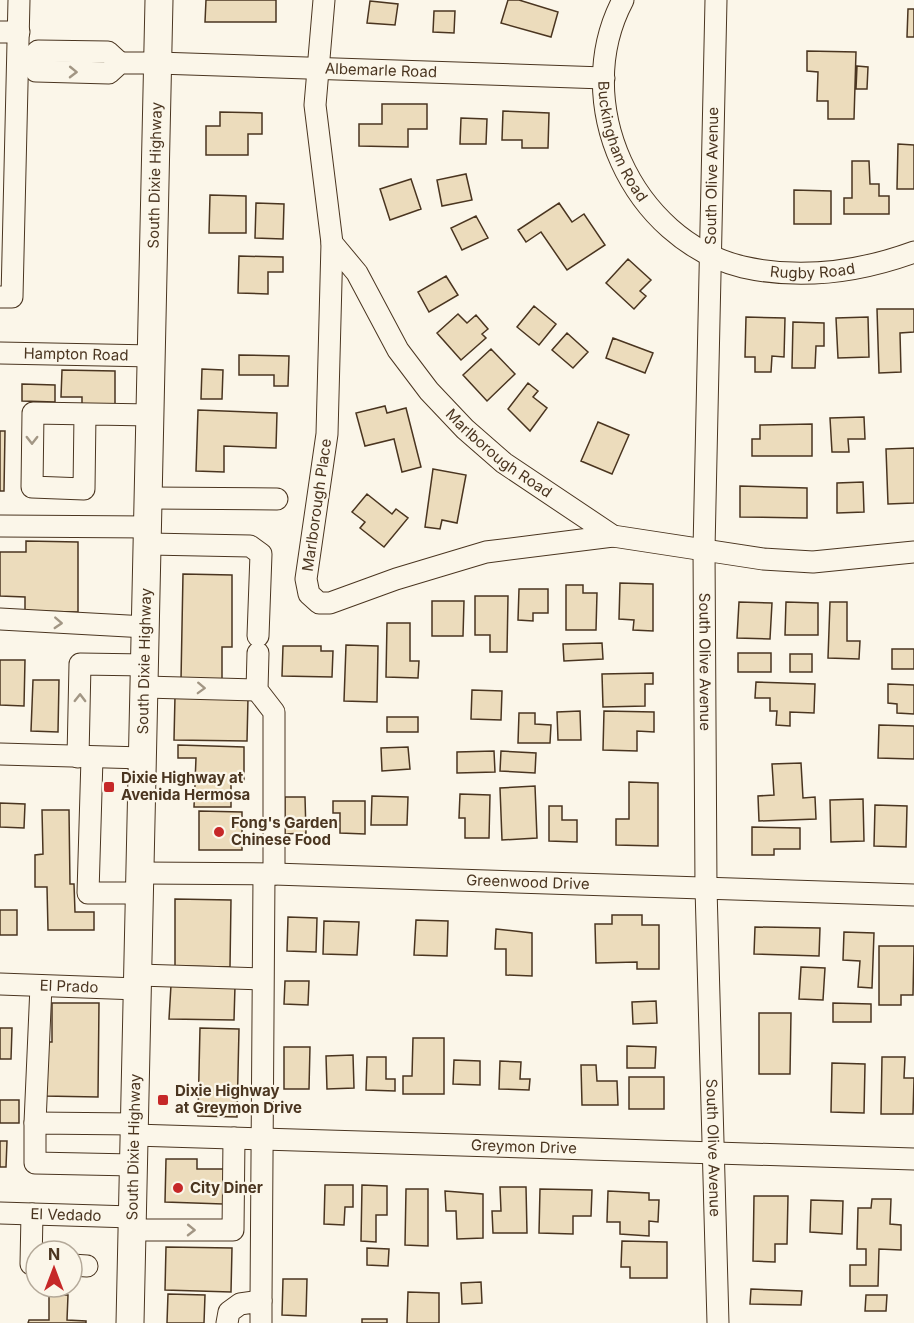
<svg xmlns="http://www.w3.org/2000/svg" width="914" height="1323" viewBox="0 0 914 1323" font-family="Inter,sans-serif">
<style>
.building{fill:#ecdcbc;stroke:#4a3520;stroke-width:1.5}
.lines{fill:none;stroke-linecap:round;stroke-linejoin:round}
.minor-casing{stroke:#4a3520;stroke-width:23}
.major-casing{stroke:#4a3520;stroke-width:29}
.minor{stroke:#fbf6e9;stroke-width:21}
.major{stroke:#fbf6e9;stroke-width:27}
.oneway{stroke:#a29684}
.poi-dot{fill:#c62828;stroke:#fbf6e9;stroke-width:2}
.labels{text-anchor:middle;stroke-width:4.5;stroke-linejoin:round;paint-order:stroke}
.street-label{font-size:15px;fill:#4a3520;stroke:#fbf6e9}
.poi-label{font-size:15px;font-weight:bold;fill:#4a3520;stroke:#fbf6e9;text-anchor:start}
</style>
<rect width="100%" height="100%" fill="#fbf6e9"/>
<path class="building" d="M206 0H276V22H205Z
M508 0H519L558 12 551 37 501 23Z
M370 1 398 4 395 25 367 23Z
M908 9H914V37H907Z
M434 11H455L454 33 433 32Z
M807 51 856 52 854 119H828V101H817L818 72 807 71Z
M857 66 868 67 867 89H856Z
M382 104H427V129H408V147L359 146V124H382Z
M503 111 549 113 548 148H522V140H502Z
M220 112 262 113V134H248V155H206V126H220Z
M461 118 487 119 486 144H460Z
M898 144 914 145V189H897Z
M852 161H869L870 184H879V196H889V214H844V198H852Z
M466 174 472 200 442 206 437 180Z
M411 179 421 209 390 220 380 189Z
M794 190 831 191V224H794Z
M210 195 246 196V233H209Z
M256 203 284 204 283 239 255 238Z
M559 203 572 222 584 214 605 245 567 270 541 232 526 242 518 230Z
M476 216 488 238 462 250 451 228Z
M239 256 283 257V272H268V294L238 293Z
M628 259 651 280 640 291 646 296 634 309 606 283Z
M446 276 458 295 429 312 418 292Z
M534 306 556 324 539 345 517 327Z
M877 309H914V332L900 333 901 372 879 373Z
M458 314 467 323 476 315 488 329 482 334 486 338 461 360 437 333Z
M746 317 785 318 784 357 772 356 771 372H755V357H745Z
M868 317 869 357 838 358 836 318Z
M793 322 824 323V346H816L815 368H792Z
M567 333 588 352 573 368 552 350Z
M613 338 653 353 645 373 606 358Z
M491 349 515 374 487 401 463 375Z
M239 355 289 356 288 386H274V375H239Z
M202 369 223 370 222 399H201Z
M62 370 115 371V405H82V397H61Z
M528 383 538 391 533 397 547 408 530 431 508 409Z
M22 384 55 385V402L22 401Z
M385 406 387 413 406 408 421 467 402 472 394 439 365 446 356 413Z
M198 410 277 413 276 448 224 446V472L196 471Z
M864 417 865 439H848L849 452H832L830 418Z
M598 422 629 435 612 474 581 461Z
M812 424V456H752V439H760V425Z
M0 431H5L4 491H0Z
M914 448V503L888 504 886 449Z
M433 469 466 475 457 523 442 520 440 529 425 527Z
M863 482 864 512 837 513V483Z
M740 486 807 488V518L740 517Z
M367 494 392 514 396 509 408 518 384 547 360 528 365 522 352 512Z
M26 541 78 542V612L25 611V597L0 596V552H26Z
M183 574 232 575V647H222V681L181 680Z
M620 583 653 584V631L633 630 634 620 619 619Z
M566 585H583V593H597L596 630H566Z
M519 589H548V613H533V621L518 620Z
M475 596H508L507 652H490V635H475Z
M432 601H464L463 636H432Z
M739 602 772 603 770 639 737 638Z
M786 602 818 603V635H785Z
M830 602H847V641H860L859 659 828 658Z
M387 623H410V661H419L418 678 386 677Z
M602 643 603 659 564 661 563 644Z
M346 645 378 646 377 702 344 701Z
M283 646H321V651H333L332 677 282 676Z
M892 649H914V669H892Z
M738 653H771V672H738Z
M790 654H812V672H790Z
M0 660H25L24 706 0 705Z
M653 673V684H645V706L603 707 602 674Z
M33 680H59L58 732 31 731Z
M756 682 815 684 814 713 790 712V726L776 725 777 711H770V698H755Z
M888 684 914 685V714L897 713V704L888 703Z
M472 690 502 691 501 720 471 719Z
M175 696 248 698 247 741 174 740Z
M580 711 581 740H558L557 712Z
M604 711 654 712V732L637 731V751L603 750Z
M519 713H535V724L551 725 550 743H518Z
M387 717H418V732H387Z
M879 725 914 726V759L878 758Z
M178 745 244 747V780H231V807H194L196 758H178Z
M408 747 410 769 382 771 381 748Z
M494 751 495 772 457 773V752Z
M501 751 536 753 535 773 500 771Z
M801 763 803 798 815 797 816 819 759 821 758 796 774 795 772 764Z
M629 782 658 783V846L616 845V819H629Z
M535 786 537 838 502 840 500 788Z
M460 794 490 795 489 838H465V818H459Z
M372 796 408 797 407 825H371Z
M285 797H305L306 833 285 834Z
M863 799 864 841 831 842 830 800Z
M333 801H365V834L340 833V813H333Z
M0 803 25 804 24 828 0 827Z
M875 805 907 806 906 847 874 846Z
M549 806H562V820H577V842L549 841Z
M42 810H69L70 884H74L75 912H94V930H48L47 887H35V855L43 854Z
M199 811 242 812V850H199Z
M752 827 800 828V849H774V855H752Z
M175 899 231 900 230 967 175 966Z
M0 910H17V935H0Z
M612 915H642V925H659V969H637V962L596 963 595 924H612Z
M288 917 317 918 316 952 287 951Z
M416 920 448 921 447 956 414 955Z
M324 921 359 922 357 955 323 954Z
M755 927 820 928 819 956 754 954Z
M496 929 532 933V976L506 975V949H495Z
M844 932 874 933 872 988 858 987 860 961 843 960Z
M879 946H914L913 995H901V1005H879Z
M801 967 825 968 823 1000 799 999Z
M285 981H309L308 1005 284 1004Z
M171 985 235 986 234 1020 169 1019Z
M656 1001 657 1023 633 1024 632 1002Z
M52 1003H99L98 1097 44 1096V1042H52Z
M833 1003 871 1004V1022H833Z
M759 1013H791L790 1074H759Z
M0 1028H12L11 1059H0Z
M200 1028 239 1029 237 1117 198 1116Z
M413 1038H444V1094H403V1076H412Z
M627 1046 656 1047 655 1068H627Z
M284 1047H310L309 1089H284Z
M353 1055 354 1088 327 1089 326 1056Z
M367 1057H386V1079H395V1091L366 1090Z
M882 1057H905L904 1078H914L913 1114H881Z
M454 1060 480 1061V1085L453 1084Z
M500 1061 521 1062 520 1079H530L529 1090 499 1089Z
M832 1063 865 1064 864 1113 831 1112Z
M581 1065H596L597 1081H617L618 1105H582Z
M629 1077H664V1109H629Z
M0 1100H19V1123H0Z
M0 1141H7L6 1167H0Z
M166 1159H197V1169H224L223 1204 165 1202Z
M325 1185H353V1207H345L344 1225 324 1224Z
M362 1185 387 1186V1215H376V1242L361 1241Z
M500 1187H526L527 1233H493L492 1211H501Z
M406 1189H428V1246L405 1245Z
M540 1189 592 1190 591 1216H573V1234L539 1233Z
M445 1191 483 1194V1238L457 1239 456 1211H446Z
M608 1191 649 1193V1200H659L658 1222 649 1221V1236L620 1234V1222H607Z
M754 1196H788L787 1244H775V1262L753 1261Z
M872 1199H891L890 1224 901 1225V1250L879 1249 878 1286H850V1265H866V1249H857L858 1208H871Z
M811 1200 843 1201 842 1234 810 1232Z
M622 1241 667 1242V1278H630V1267H621Z
M166 1247 232 1248 231 1292 165 1290Z
M367 1248 389 1249 388 1266 367 1265Z
M283 1279H307L306 1316 282 1315Z
M481 1282 482 1303 462 1304 461 1283Z
M751 1289 802 1291 801 1305 750 1304Z
M408 1292 439 1293V1323H407Z
M168 1294 205 1295 204 1323H167Z
M49 1295H68L67 1320 86 1321V1323H28L29 1320H49Z
M866 1295H887L886 1311H865Z
M362 1319H387V1323H362Z"/>
<g class="lines">
<defs>
<g id="minor">
<path id="s1" d="M324 0 315 105 332 243 357 273 398 350 429 391 465 429 504 463 613 536 763 559 813 562 914 552"/>
<path id="s2" d="M623 0C569 102 632 240 743 267 801 280 859 272 914 252"/>
<path id="s3" d="M716 0 704 549 706 888 718 1323"/>
<path d="M0 32H19"/>
<path d="M19 60H29L38 51 108 52 120 63"/>
<path id="s4" d="M29 60 36 71 109 73 120 63H158L604 78"/>
<path d="M332 243 327 434 306 579 309 594 319 603H330L396 579 486 552 613 536"/>
<path d="M0 297H12L19 0"/>
<path id="s5" d="M0 353 153 356"/>
<path d="M85 414 84 489 32 487 33 413 151 415"/>
<path d="M150 498 277 499"/>
<path d="M0 526 149 527"/>
<path d="M149 544 250 546 261 554 258 636"/>
<path d="M0 619 146 627"/>
<path d="M258 653 257 690 274 712V874"/>
<path d="M145 687 257 690"/>
<path d="M0 754 143 758"/>
<path d="M78 757 80 664 146 665"/>
<path d="M92 758 88 893H141"/>
<path id="s6" d="M141 873 274 874 914 895"/>
<path d="M139 975 262 979"/>
<path id="s7" d="M0 984 138 989"/>
<path d="M35 1123 41 986"/>
<path id="s8" d="M134 1135 914 1159"/>
<path d="M133 1165 35 1163V1123L135 1124"/>
<path id="s9" d="M0 1213 132 1217"/>
<path d="M32 1214 31 1264H36"/>
<path d="M132 1230H233L234 1138"/>
<path d="M72 1265 87 1266"/>
<path d="M261 1301 264 875"/>
<path d="M227 1323 229 1312 240 1304 261 1301V1323"/>
</g>
<g id="major">
<path id="s10" d="M130 1323 159 0"/>
</g>
</defs>
<use href="#minor" class="minor-casing"/>
<use href="#major" class="major-casing"/>
<use href="#minor" class="minor"/>
<use href="#major" class="major"/>
</g>
<defs><path id="oneway-chevron" d="M-2-3.5L2.5 0L-2 3.5" fill="none" stroke-width="1.6" stroke-linecap="round" stroke-linejoin="round" transform="scale(1.5)"/></defs>
<g class="oneway">
<use href="#oneway-chevron" transform="translate(73 72) rotate(1)"/>
<use href="#oneway-chevron" transform="translate(32 440) rotate(90)"/>
<use href="#oneway-chevron" transform="translate(58 623) rotate(3)"/>
<use href="#oneway-chevron" transform="translate(201 688) rotate(2)"/>
<use href="#oneway-chevron" transform="translate(80 698) rotate(-89)"/>
<use href="#oneway-chevron" transform="translate(191 1230) rotate(1)"/>
</g>
<g class="poi-dot">
<rect x="103" y="781" width="12" height="12" rx="3"/>
<circle cx="219" cy="832" r="6"/>
<rect x="157" y="1094" width="12" height="12" rx="3"/>
<circle cx="178" cy="1188" r="6"/>
</g>
<g class="labels">
<g class="street-label">
<text dy="5" stroke="none"><textPath href="#s4" startOffset="362">Albemarle Road</textPath></text>
<text dy="5" stroke="none"><textPath href="#s2" startOffset="148">Buckingham Road</textPath></text>
<text dy="5" stroke="none"><textPath href="#s10" startOffset="1148">South Dixie Highway</textPath></text>
<text transform="translate(712 176) rotate(-89)" y="5">South Olive Avenue</text>
<text dy="5" stroke="none"><textPath href="#s2" startOffset="404">Rugby Road</textPath></text>
<text dy="5" stroke="none"><textPath href="#s5" startOffset="76">Hampton Road</textPath></text>
<text dy="5" stroke="none"><textPath href="#s1" startOffset="516">Marlborough Road</textPath></text>
<text transform="translate(317 505) rotate(-82)" y="5">Marlborough Place</text>
<text dy="5" stroke="none"><textPath href="#s10" startOffset="662">South Dixie Highway</textPath></text>
<text dy="5" stroke="none"><textPath href="#s3" startOffset="662">South Olive Avenue</textPath></text>
<text dy="5" stroke="none"><textPath href="#s6" startOffset="387">Greenwood Drive</textPath></text>
<text dy="5" stroke="none"><textPath href="#s7" startOffset="69">El Prado</textPath></text>
<text dy="5" stroke="none"><textPath href="#s10" startOffset="176">South Dixie Highway</textPath></text>
<text dy="5" stroke="none"><textPath href="#s3" startOffset="1148">South Olive Avenue</textPath></text>
<text dy="5" stroke="none"><textPath href="#s8" startOffset="390">Greymon Drive</textPath></text>
<text dy="5" stroke="none"><textPath href="#s9" startOffset="66">El Vedado</textPath></text>
</g>
<g class="poi-label">
<text x="121" y="783">Dixie Highway at<tspan x="121" dy="17">Avenida Hermosa</tspan></text>
<text x="231" y="828">Fong's Garden<tspan x="231" dy="17">Chinese Food</tspan></text>
<text x="175" y="1096">Dixie Highway<tspan x="175" dy="17">at Greymon Drive</tspan></text>
<text x="190" y="1193">City Diner</text>
</g>
</g>
<g transform="translate(54 1269)"><circle r="28" fill="#fbf6e9" stroke="#b4a999" stroke-width="1.5"/>
<path d="M0-4.5L10 22L0 15L-10 22Z" fill="#c62828"/>
<text y="-9" font-size="16" font-weight="bold" text-anchor="middle" fill="#4a3520">N</text>
</g>
</svg>
